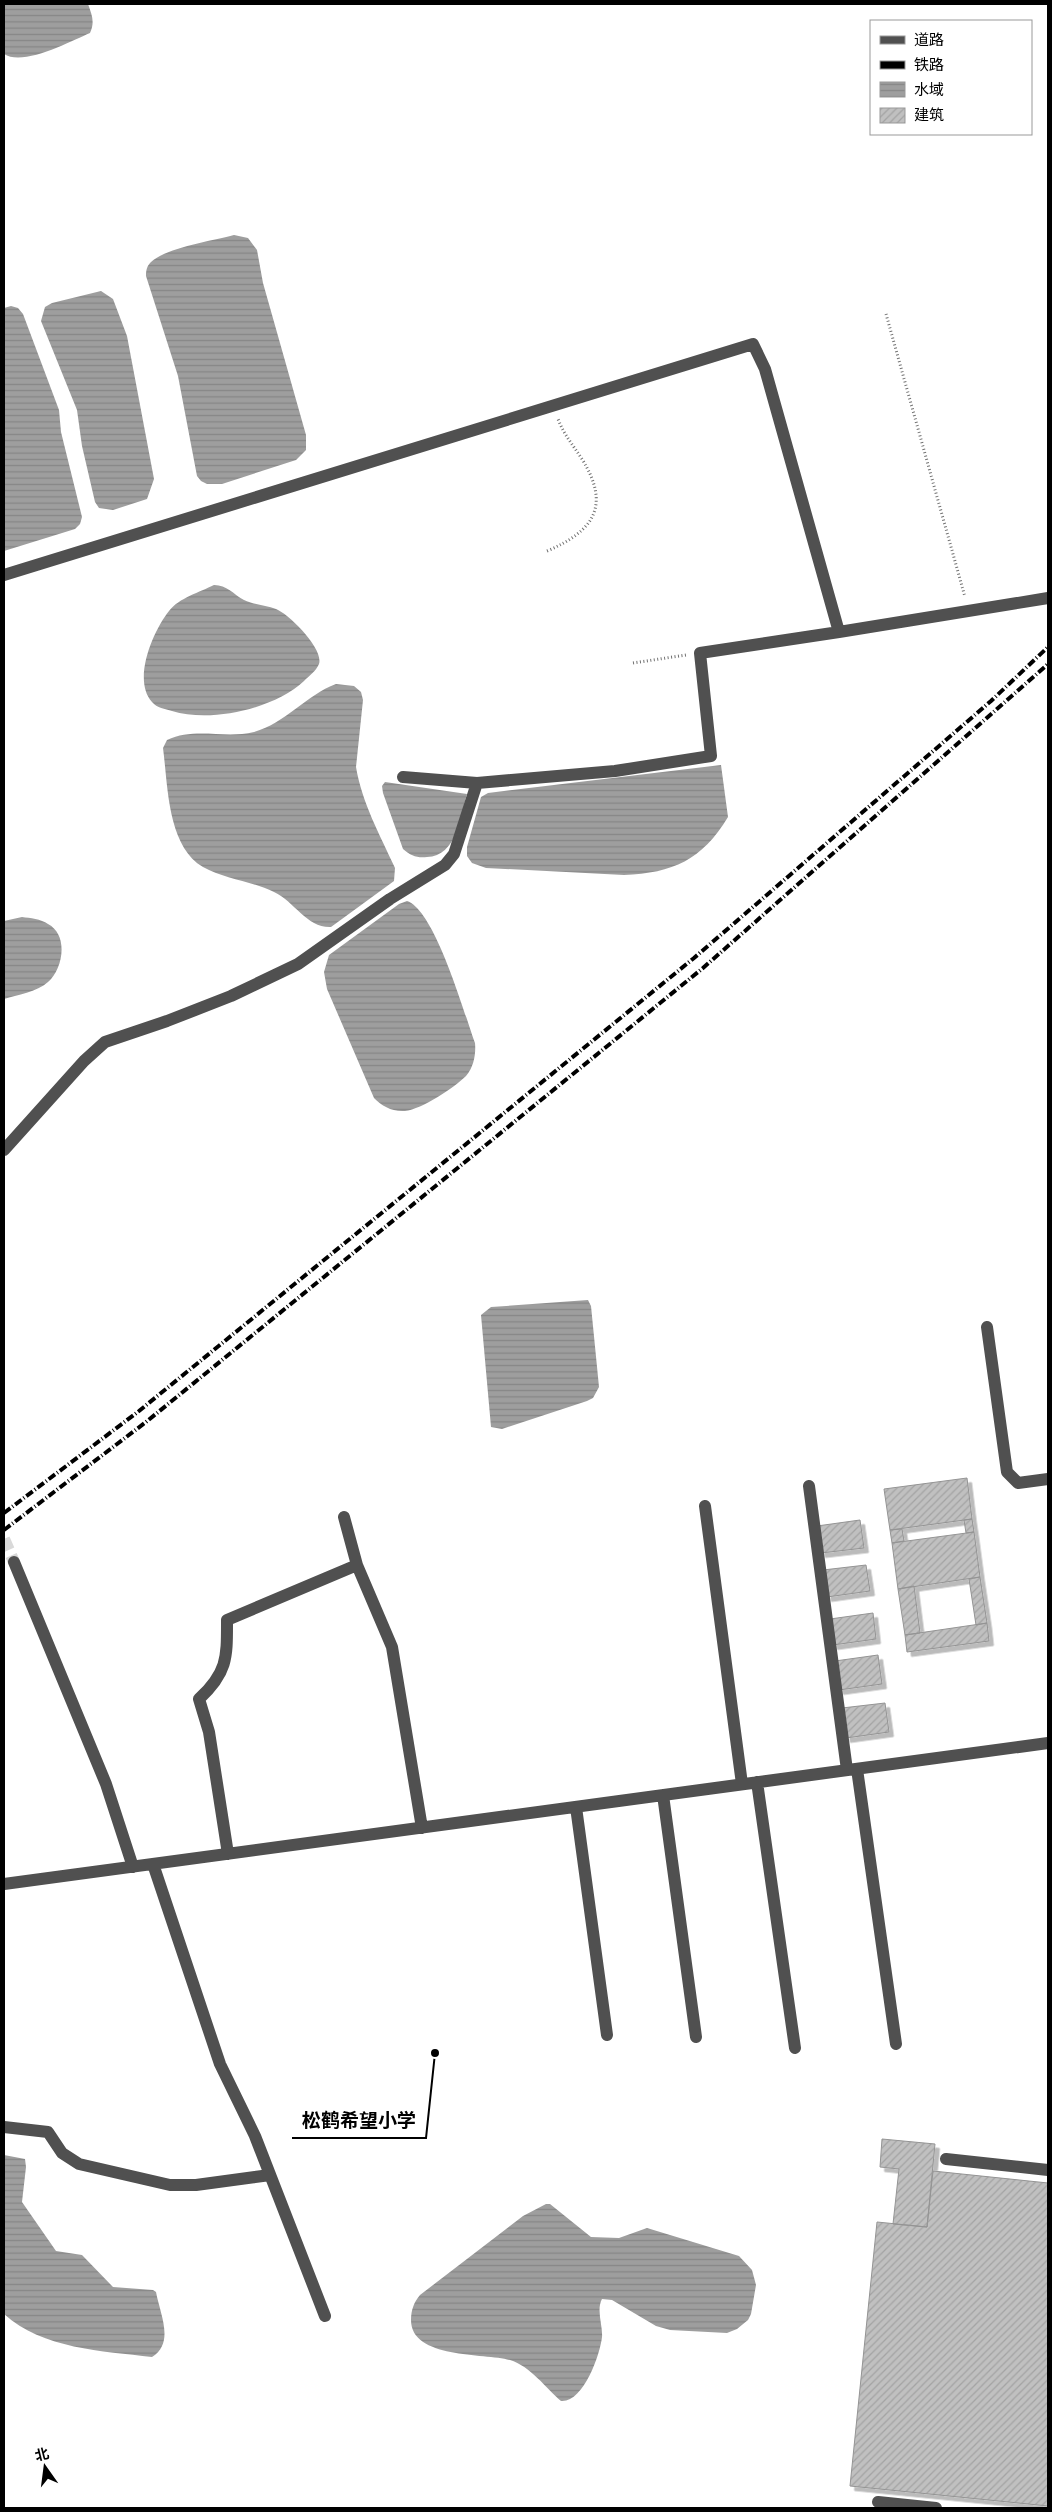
<svg xmlns="http://www.w3.org/2000/svg" width="1052" height="2512" viewBox="0 0 1052 2512" font-family="Inter,'Noto Sans SC',sans-serif">
<style>
.water{fill:url(#water-rules)}
.building{fill:url(#building-hatch);stroke:#949494;filter:url(#shadow)}
.lines{fill:none;stroke-linecap:round;stroke-linejoin:round}
.minor-tunnel{stroke:#d9d9d9;stroke-width:12;stroke-dasharray:12 6;stroke-linecap:butt}
.path{stroke:#727272;stroke-width:3;stroke-dasharray:1 2.5;stroke-linecap:butt}
.minor{stroke:#505050;stroke-width:12}
.rail{stroke:#000;stroke-width:4;stroke-dasharray:8 2.5 1 2.5;stroke-linecap:butt}
.leader{fill:none;stroke:#000;stroke-width:2}
.callout-dot{fill:#000;stroke:#fff;stroke-width:2}
.callout-label{font-size:19px;text-anchor:middle;font-weight:bold;fill:#000;stroke:#fff;stroke-width:5;stroke-linejoin:round;paint-order:stroke}
</style>
<defs>
<pattern id="water-rules" width="6" height="5" patternUnits="userSpaceOnUse" patternTransform="scale(1.25)"><rect width="6" height="5" fill="#9e9e9e"/><path d="M0 2.5h6" fill="none" stroke="#868686"/></pattern>
<pattern id="building-hatch" width="6" height="6" patternUnits="userSpaceOnUse" patternTransform="scale(1.25)"><rect width="6" height="6" fill="#c0c0c0"/><path d="M-1 1l2-2M0 6l6-6M5 7l2-2" fill="none" stroke="#a3a3a3"/></pattern>
<filter id="shadow"><feDropShadow dx="4.5" dy="4.5" stdDeviation="0" flood-color="#0004"/></filter>
</defs>
<rect width="100%" height="100%" fill="#fff"/>
<path class="water" d="M4 4H88C92 15 95 22 90 33 71 41 23 67 4 54Z
M234 235 248 238 257 250 263 283 306 435V450L296 460 222 484H207L201 481 197 476 178 376 146 276C146 270 147 266 151 262 168 247 212 241 234 235Z
M101 291 113 299 127 336 154 479 147 499 113 510 99 508 95 502 82 446 77 410 41 321 45 307 52 303Z
M11 306 18 308 23 314 59 410 61 432 82 517 80 524 75 529 4 551V308Z
M214 585C227 585 233 594 244 600 254 605 266 605 276 609 289 614 324 649 319 664 316 671 309 676 304 681 274 709 211 723 172 711 165 709 157 708 152 702 132 680 153 631 169 611 179 598 200 592 214 585Z
M336 684 354 686 361 692 363 700 356 767C362 803 380 835 395 868L394 881 331 927C307 928 295 902 274 892 252 881 224 879 203 867 167 846 168 785 163 748L167 740C195 727 224 739 254 732 286 723 306 695 336 684Z
M721 765 728 817C702 860 673 873 624 875L486 868 472 863 467 856V847L481 797 488 793Z
M385 782 467 794C460 817 457 856 427 857 417 858 411 856 403 849L383 793 382 786Z
M407 901C435 910 464 1013 475 1043 476 1053 474 1067 466 1076 454 1088 422 1109 405 1111 392 1112 382 1106 374 1098L327 989 324 972 329 955 399 904Z
M22 917C30 918 41 919 48 924 69 935 63 969 48 982 37 992 17 995 4 999V921Z
M588 1300 591 1306 599 1387 593 1398 587 1401 502 1429 491 1427 481 1315 491 1307Z
M4 2155 25 2159 26 2167 22 2202 56 2251 82 2255 113 2287 153 2290 156 2292C160 2314 175 2343 152 2357 102 2351 43 2349 4 2314Z
M546 2204H550L591 2237 619 2238 647 2228 739 2256 752 2270 756 2285 751 2314 748 2320 737 2329 727 2333 670 2330 656 2326 612 2300 602 2299C596 2310 603 2326 602 2337 600 2355 583 2403 561 2401 546 2388 530 2366 510 2360 484 2353 411 2359 411 2320 411 2310 414 2302 420 2295L523 2216Z"/>
<path class="building" d="M967 1478 972 1519 890 1530 884 1489Z
M972 1519 974 1532 966 1533 964 1520Z
M860 1520 864 1548 821 1553 817 1526Z
M902 1529 904 1541 892 1543 890 1530Z
M974 1532 980 1577 898 1589 892 1543Z
M866 1565 870 1591 827 1597 823 1570Z
M980 1577 987 1623 976 1625 969 1579Z
M914 1586 920 1633 905 1635 898 1589Z
M873 1613 876 1639 833 1645 830 1619Z
M987 1623 989 1641 907 1652 905 1635Z
M878 1655 882 1684 839 1690 835 1661Z
M885 1703 889 1732 846 1738 842 1708Z
M882 2139 935 2144 927 2227 893 2224 899 2169 880 2167Z
M933 2171 1048 2183V2506L850 2486 877 2222 927 2227Z"/>
<g class="lines">
<path class="minor-tunnel" d="M4 1539 14 1562"/>
<path class="path" d="M886 314 965 597
M547 551C594 531 611 506 582 459 573 445 564 435 558 419
M633 663 686 655"/>
<path class="minor" d="M4 575 753 344 765 369 839 632 1048 598
M403 777 477 783 615 771 711 756 700 653 839 632
M4 1150 84 1061 105 1042 167 1021 231 996 298 964 390 899 445 865 454 854 477 783
M987 1327 1007 1472 1018 1483 1048 1479
M809 1486 847 1770
M705 1506 742 1784
M344 1517 357 1565 392 1647 422 1828
M14 1562 106 1784 133 1867
M857 1769 896 2044
M757 1782 795 2048
M663 1795 696 2037
M576 1807 607 2035
M228 1854 209 1732 199 1699C228 1672 227 1657 227 1620L357 1565
M153 1864 220 2064 255 2136 325 2316
M4 1884 1048 1743
M4 2127 48 2132 62 2153 79 2164 170 2185H196L270 2175
M946 2159 1048 2170
M878 2502 936 2508"/>
<path class="rail" d="M4 1513 139 1411 694 958 991 701 1048 647
M4 1530 146 1422 703 968 1048 664"/>
</g>
<path class="leader" d="M435 2053L426 2138H292"/>
<circle class="callout-dot" cx="435" cy="2053" r="5"/>
<g class="callout-label">
<text x="359" y="2127">松鹤希望小学</text>
</g>
<rect width="1052" height="2512" fill="none" stroke="#000000" stroke-width="10"/>
<rect x="870" y="20" width="162" height="115" fill="#ffffff" stroke="#999999"/>
<rect x="880" y="36" width="25" height="8" fill="#505050" stroke="#999999"/>
<text x="914" y="45" font-size="15" fill="#000000">道路</text>
<rect x="880" y="61" width="25" height="8" fill="#000000" stroke="#999999"/>
<text x="914" y="70" font-size="15" fill="#000000">铁路</text>
<rect x="880" y="82" width="25" height="15" fill="url(#water-rules)" stroke="#999999"/>
<text x="914" y="95" font-size="15" fill="#000000">水域</text>
<rect x="880" y="108" width="25" height="15" fill="url(#building-hatch)" stroke="#999999"/>
<text x="914" y="120" font-size="15" fill="#000000">建筑</text>
<g transform="translate(45 2467) rotate(346)" stroke="#ffffff" stroke-width="4" paint-order="stroke">
<path d="M0-4L9 19L0 12L-9 19Z" fill="#000000"/>
<text y="-8" font-size="14" font-weight="bold" text-anchor="middle" fill="#000000">北</text>
</g>
</svg>
